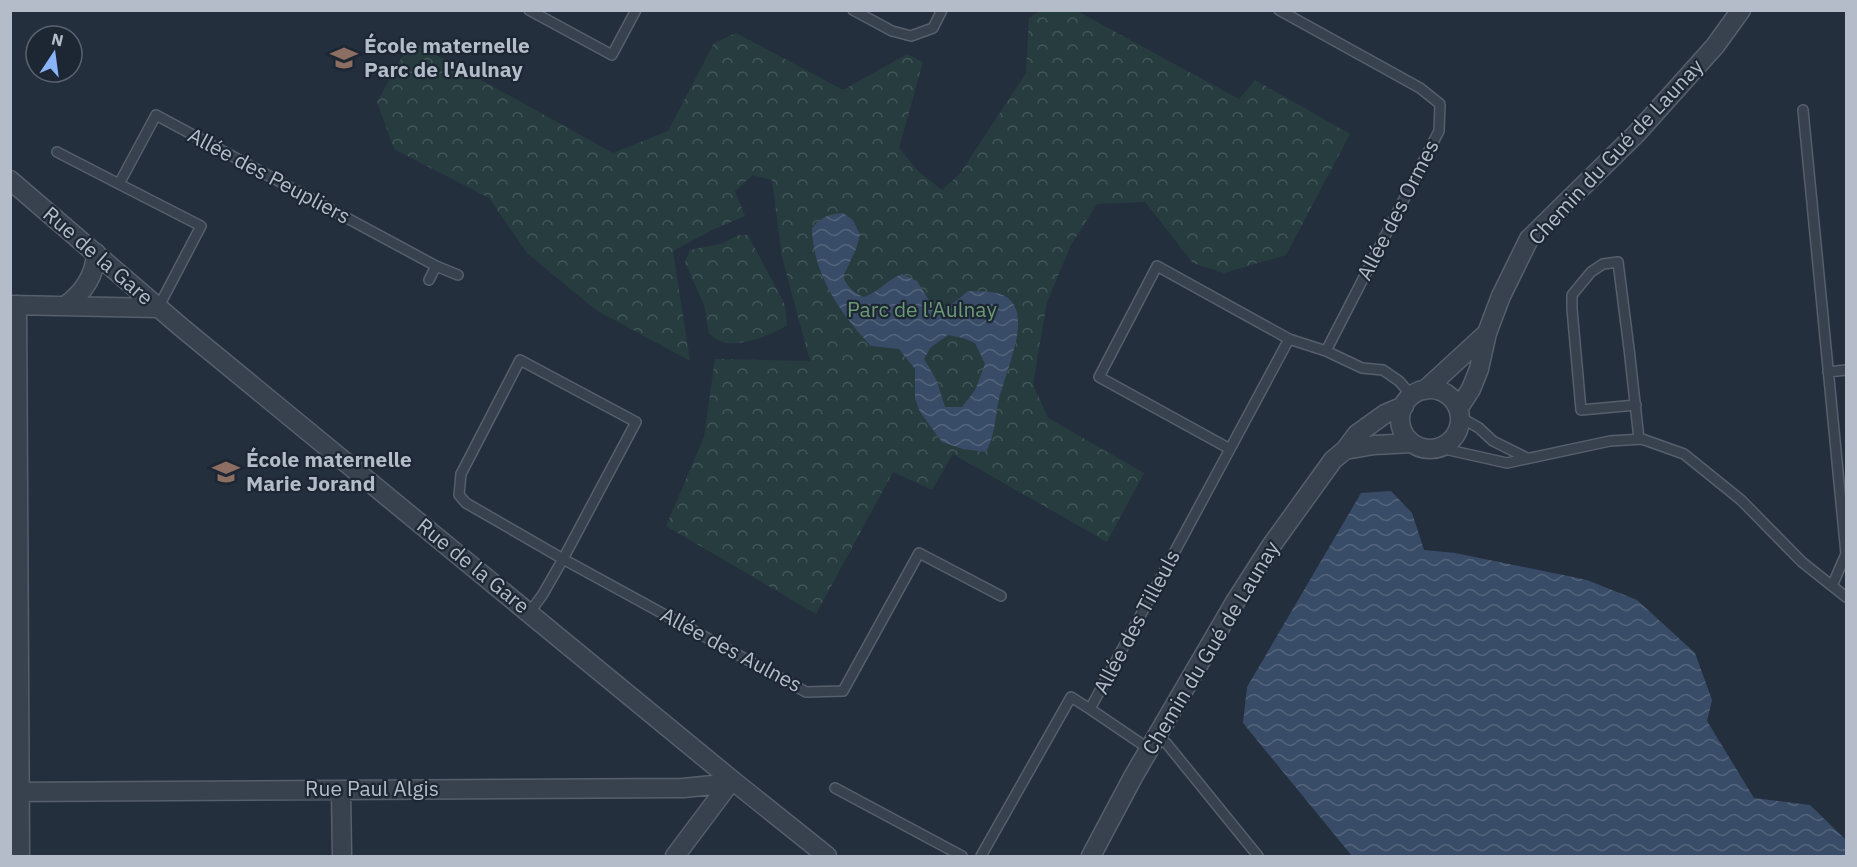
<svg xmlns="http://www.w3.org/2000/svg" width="1857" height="867" viewBox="0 0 1857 867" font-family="'IBM Plex Sans',sans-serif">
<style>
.park{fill:url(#park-crowns)}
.water{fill:url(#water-waves);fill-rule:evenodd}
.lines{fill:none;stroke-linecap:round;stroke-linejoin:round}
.lane-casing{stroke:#565f6c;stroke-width:12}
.street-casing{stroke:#565f6c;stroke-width:21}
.lane{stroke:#38414e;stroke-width:9}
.street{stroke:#38414e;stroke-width:18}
.labels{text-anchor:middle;stroke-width:4.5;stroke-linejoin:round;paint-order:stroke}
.poi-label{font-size:21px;font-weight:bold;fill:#b4bcc9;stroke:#1d2633;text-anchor:start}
.street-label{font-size:21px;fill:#b4bcc9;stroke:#1d2633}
.park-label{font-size:21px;fill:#6b9a76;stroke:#1d2633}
</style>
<defs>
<pattern id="park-crowns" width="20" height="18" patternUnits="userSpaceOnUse" patternTransform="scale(1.5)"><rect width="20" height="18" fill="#263c3f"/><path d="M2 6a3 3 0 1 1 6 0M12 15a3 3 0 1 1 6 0" fill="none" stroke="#435659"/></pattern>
<pattern id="water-waves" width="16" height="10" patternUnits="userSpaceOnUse" patternTransform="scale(1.5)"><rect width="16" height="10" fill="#394c67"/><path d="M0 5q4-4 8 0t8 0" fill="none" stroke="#53647b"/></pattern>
</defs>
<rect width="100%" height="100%" fill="#242f3e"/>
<path class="park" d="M1075 10 1239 99 1255 80 1350 134 1286 255 1224 273 1193 263 1145 202 1097 204 1071 245 1047 302 1033 384 1048 418 1144 473 1107 542 953 454 932 490 893 472 816 614 666 526 704 437 715 359 810 361 782 257 772 180 753 175 735 191 745 216 712 230 673 251 690 361 596 310 527 253 489 198 394 149 377 102 411 41 613 153 668 131 714 43 736 33 843 90 907 54 923 62 899 148 919 172 942 190 959 175 1026 73 1029 18 1040 11Z
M739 235H748L785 305 787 325C773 335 744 345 726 343 720 342 714 337 709 334L704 305 685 262 690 250 720 244Z"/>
<path class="water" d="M843 213 853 220 860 235 856 249 843 277C848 287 853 293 864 297 879 292 888 279 902 274L917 281 930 302 941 308 951 305 968 291C980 292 998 290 1008 298 1016 304 1018 314 1018 323 1019 342 1004 379 999 399 995 417 995 436 986 452L963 449 942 442 920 412 915 398V369L899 349 871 346C840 313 813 275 812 228 821 217 829 214 843 213ZM948 335 963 338 975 343 985 364 975 390 962 407H945L936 379 924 359 930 348Z
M1391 491 1412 513 1424 550 1455 553 1587 580 1637 600 1695 653 1712 700 1707 721 1754 798 1810 805 1846 840V856H1352L1243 723 1247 687 1361 493Z"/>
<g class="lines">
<defs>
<path id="lane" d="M529 10 612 55 636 10
M853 10 892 31 911 36 933 28 942 10
M1279 10 1420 88 1440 104 1439 131 1326 351
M1803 110 1846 554 1832 586
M57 152 119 184
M436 266 458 275
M158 308 201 226 119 184 156 115 436 266 429 280
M1289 339 1230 449 1099 377 1157 266 1289 339 1326 351 1362 368 1383 370 1399 381 1412 396
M520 360 636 422 563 559 466 503 459 495 461 474Z
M1828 372 1846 370
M1636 405 1581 410 1572 309V295L1591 272 1603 264 1618 262C1626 321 1633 380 1639 439
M1460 417 1479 428 1493 441 1527 458
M1440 448 1507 463 1610 441 1642 439 1684 454 1741 500 1802 562 1846 597
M530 612 543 594 563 559 806 692 843 691 919 553 1001 596
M1090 709 1149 749
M1157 736 1167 744 1258 856
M835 788 962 856
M981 856 1071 697 1090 709 1230 449"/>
<path id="street" d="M10 180 181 327 732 780 827 856
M10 305 158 308
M17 305 20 856
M65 306C83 293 95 276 96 253
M1400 419a30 30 0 1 1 60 0a30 30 0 1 1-60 0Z
M1425 390 1487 333
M1458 409 1471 389 1479 369 1487 333 1501 296 1529 239 1637 133 1715 46 1741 10
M1345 450 1374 445 1412 443
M341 790 342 856
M10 792 683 788 713 785 732 780
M675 856 732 780
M1091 856 1133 777 1235 602 1271 546 1333 460 1345 450 1357 434 1385 414 1404 406"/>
</defs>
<use href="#lane" class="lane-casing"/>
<use href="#street" class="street-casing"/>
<use href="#lane" class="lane"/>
<use href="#street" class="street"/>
</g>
<defs>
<symbol id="school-bare" viewBox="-9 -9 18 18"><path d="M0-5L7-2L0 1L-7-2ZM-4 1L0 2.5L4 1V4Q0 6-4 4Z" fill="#8d6e63" stroke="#1d2633" stroke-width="2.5" paint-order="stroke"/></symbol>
</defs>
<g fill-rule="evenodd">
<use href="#school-bare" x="325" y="39" width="38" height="38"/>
<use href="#school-bare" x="207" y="453" width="38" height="38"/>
</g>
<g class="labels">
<g class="poi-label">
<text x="364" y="53">École maternelle<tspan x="364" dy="24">Parc de l'Aulnay</tspan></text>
<text x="246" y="467">École maternelle<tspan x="246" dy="24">Marie Jorand</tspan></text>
</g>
<g class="street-label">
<text transform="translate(1616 152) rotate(-47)" y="7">Chemin du Gué de Launay</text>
<text transform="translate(269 176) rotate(28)" y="7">Allée des Peupliers</text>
<text transform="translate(1398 210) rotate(-63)" y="7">Allée des Ormes</text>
<text transform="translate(98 256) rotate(41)" y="7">Rue de la Gare</text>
<text transform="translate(473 566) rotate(39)" y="7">Rue de la Gare</text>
<text transform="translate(1137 622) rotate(-62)" y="7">Allée des Tilleuls</text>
<text transform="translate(1211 648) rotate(-59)" y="7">Chemin du Gué de Launay</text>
<text transform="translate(731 650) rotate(28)" y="7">Allée des Aulnes</text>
<text x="372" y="796">Rue Paul Algis</text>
</g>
<g class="park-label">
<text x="922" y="317">Parc de l'Aulnay</text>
</g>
</g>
<rect width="1857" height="867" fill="none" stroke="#b4bcc9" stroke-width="24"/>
<g transform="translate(54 54) rotate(13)"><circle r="28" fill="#1d2633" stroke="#59626f" stroke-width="1.5"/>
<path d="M0-4.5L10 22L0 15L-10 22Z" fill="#8ab4f8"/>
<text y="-9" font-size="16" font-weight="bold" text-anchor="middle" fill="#b4bcc9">N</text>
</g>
</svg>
